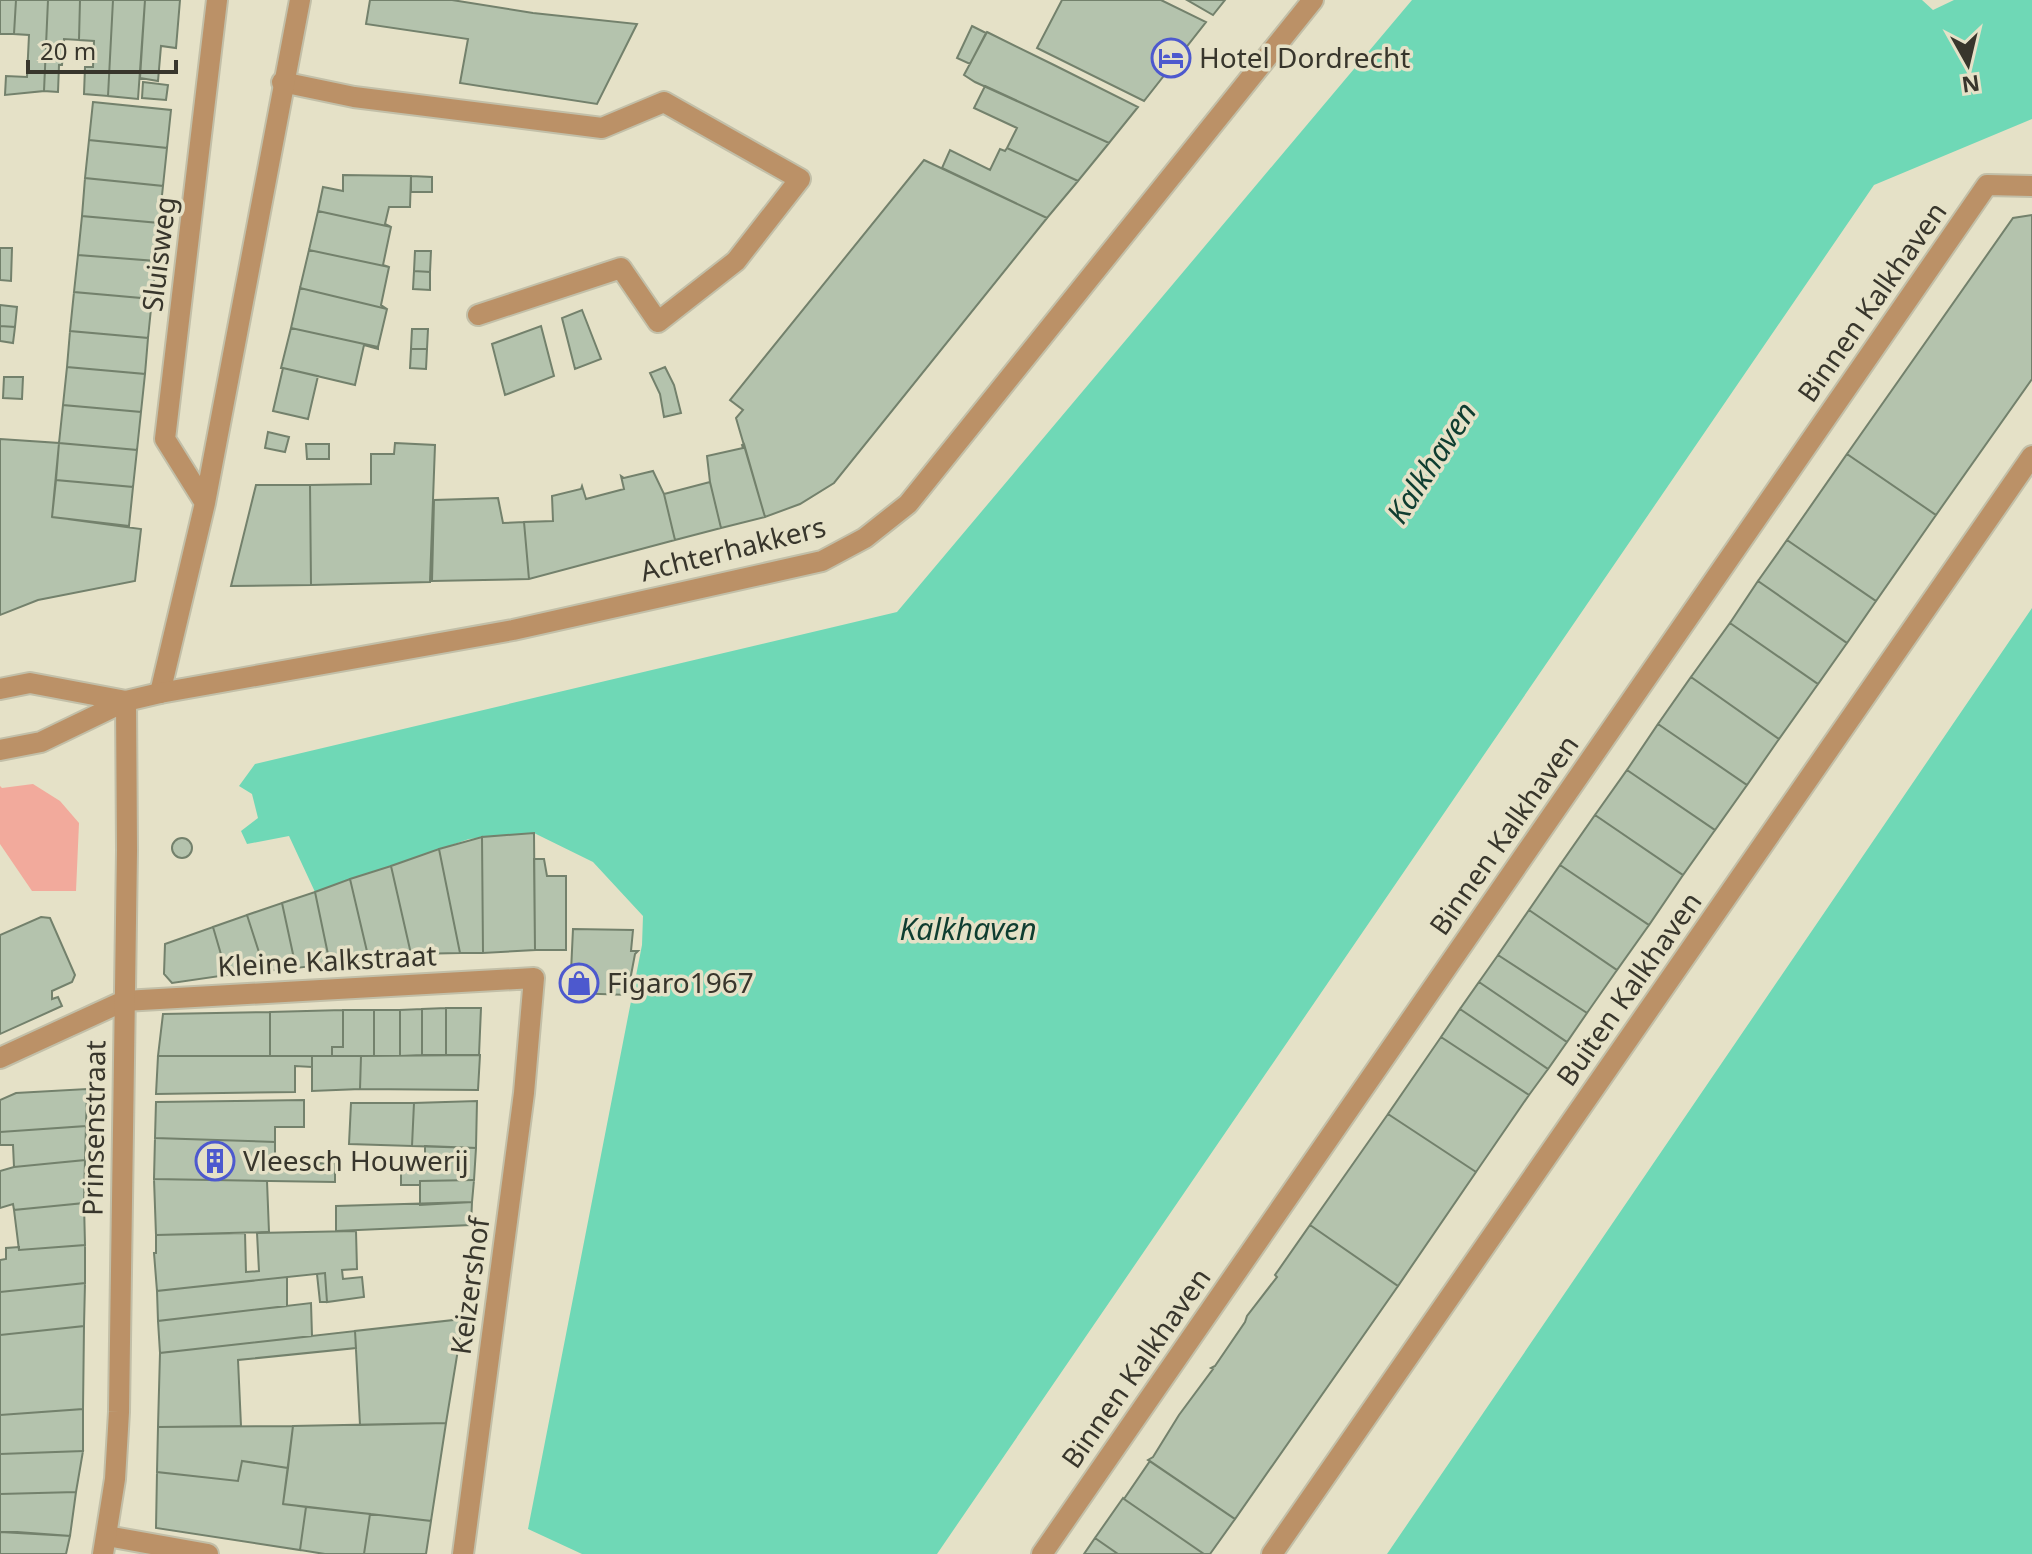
<svg xmlns="http://www.w3.org/2000/svg" width="2032" height="1554" viewBox="0 0 2032 1554" font-family="'Noto Sans',sans-serif">
<style>
.green{fill:#f2aa9c}
.water{fill:#6fd8b6}
.building{fill:#b4c3ad;stroke:#73816c;stroke-width:2}
.lines{fill:none;stroke-linecap:round;stroke-linejoin:round}
.service-casing{stroke:#c2bfa8;stroke-width:24}
.minor-casing{stroke:#c2bfa8;stroke-width:24}
.tertiary-casing{stroke:#c2bfa8;stroke-width:24}
.service{stroke:#bb9167;stroke-width:20}
.minor{stroke:#bb9167;stroke-width:20}
.tertiary{stroke:#bb9167;stroke-width:20}
.labels{text-anchor:middle;stroke-width:7;stroke-linejoin:round;paint-order:stroke}
.poi-label{font-size:28px;fill:#38362c;stroke:#e5e1c7;text-anchor:start}
.street-label{font-size:28px;fill:#38362c;stroke:#e5e1c7}
.water-label{font-size:30px;font-style:italic;fill:#0e3d30;stroke:#e5e1c7}
</style>
<rect width="100%" height="100%" fill="#e5e1c7"/>
<path class="green" d="M33 784 60 801 79 823 76 891H32L0 844V786L2 788Z"/>
<path class="water" d="M1412 0H1922L1933 10 1954 0H2032V119L1874 185 937 1554H582L528 1529 642 945 643 916 593 862 534 833 469 839 315 892 289 836 247 844 241 831 258 818 252 794 239 786 255 764 897 612Z
M2032 608V1554H1387Z"/>
<path class="building" d="M0 0H16L14 34H0Z
M16 0H48L44 91 5 95 6 76 27 77 29 35 14 34Z
M48 0H80L79 40 64 39 62 65H59L58 92 44 91Z
M80 0H113L108 96 84 94 85 67H93L94 41 79 40Z
M113 0H145L138 99 108 96Z
M145 0H180L176 48 161 46 158 81 140 78Z
M370 0H452L533 13 637 24 597 104 460 83 468 39 366 24Z
M1062 0H1161L1206 22 1144 101 1037 48Z
M1187 0H1225L1213 15Z
M972 26 986 33 970 64 957 58Z
M987 32 1054 65 1138 107 1109 143 975 82 964 75Z
M143 82 168 85 166 100 142 98Z
M985 86 1109 143 1078 181 1007 148 1017 128 974 108Z
M93 102 171 110 167 148 89 140Z
M89 140 167 148 163 186 85 178Z
M1007 148 1078 181 1047 218 942 168 950 150 990 170 1000 149 1005 151Z
M924 160 1047 218 834 483 800 504 765 517 736 418 743 410 730 400Z
M343 175 411 176 410 207H389L385 224 391 227 318 211 323 187 343 191Z
M411 176 432 177V192H411Z
M85 178 163 186 159 223 82 216Z
M318 211 391 227 383 265 389 267 309 250Z
M2032 215V379L1936 515 1847 454 2013 218Z
M82 216 159 223 156 261 78 255Z
M0 248H12L11 281 0 280Z
M309 250 389 267 381 305 387 309 300 288Z
M415 251H431L430 272 414 271Z
M78 255 156 261 152 299 74 292Z
M414 271 430 272V290L413 289Z
M300 288 387 309 378 347 291 328Z
M74 292 152 299 148 338 70 331Z
M0 305 17 307 15 327 0 326Z
M582 310 601 359 575 369 562 318Z
M0 326 15 327 13 343 0 341Z
M541 326 554 376 505 395 492 344Z
M291 328 378 347V349L364 345 355 385 283 368H281Z
M412 329H428L427 349H411Z
M70 331 148 338 145 374 67 367Z
M411 349H427L426 369 410 368Z
M67 367 145 374 141 412 63 405Z
M665 367 674 385 681 413 664 417 660 394 650 373Z
M283 368 318 376 308 419 273 411Z
M4 377H23L22 399 3 398Z
M63 405 141 412 137 450 59 443Z
M268 432 289 437 285 452 265 448Z
M0 439 59 443 52 517 141 529 135 581 38 600 0 615Z
M59 443 137 450 133 487 56 480Z
M395 443 435 445 430 582 311 585 310 485 371 484V454H394Z
M306 444H329V459H307Z
M744 444 765 517 721 528 710 482 707 456 743 448 742 445Z
M1847 454 1936 515 1876 601 1787 540Z
M653 471 664 494 675 540 529 579 524 522 553 521 552 496 581 489 582 486 586 499 624 489 621 476 624 478Z
M56 480 133 487 129 526 52 517Z
M710 482 721 528 675 540 664 494Z
M256 485H310L311 585 231 586Z
M498 498 503 523 524 522 529 579 432 581 434 500Z
M1787 540 1876 601 1847 643 1758 581Z
M1758 581 1847 643 1818 684 1730 623Z
M1730 623 1818 684 1779 739 1691 677Z
M1691 677 1779 739 1747 785 1658 724Z
M1658 724 1747 785 1715 830 1627 770Z
M1627 770 1715 830 1683 875 1595 815Z
M1595 815 1683 875 1649 925 1560 865Z
M534 833 535 950 483 953 482 837Z
M482 837 483 953H460L439 849Z
M172 848a10 10 0 1 1 20 0a10 10 0 1 1-20 0Z
M439 849 460 953 411 954 391 866Z
M534 859H544L547 876H566V950H535Z
M1560 865 1649 925 1617 970 1529 910Z
M391 866 411 954 369 960 350 879Z
M350 879 369 960 330 964 315 892Z
M315 892 330 964 296 968 282 903Z
M282 903 296 968 265 971 247 915Z
M1529 910 1617 970 1587 1013 1498 955Z
M247 915 265 971 227 975 213 927Z
M41 917 50 918 75 975 72 982 52 991V999L58 997 62 1006 0 1034V935Z
M213 927 227 975 172 983 164 974 165 944Z
M573 929 633 930 631 951H638L635 954 628 991H631L630 995 570 993Z
M1498 955 1587 1013 1567 1042 1479 982Z
M1479 982 1567 1042 1548 1069 1460 1009Z
M446 1008H481L479 1055H446Z
M446 1008V1055H422V1009Z
M422 1009V1055L400 1056V1010Z
M1460 1009 1548 1069 1529 1095 1441 1037Z
M343 1010V1047H332V1056H270V1012Z
M343 1010H374V1056H332V1047H343Z
M374 1010H400V1056H374Z
M270 1012V1056H158L163 1014Z
M1441 1037 1529 1095 1476 1172 1388 1114Z
M480 1055 478 1090 360 1089 361 1056Z
M158 1056H312V1067L295 1066V1092L156 1094Z
M312 1056H361L360 1089 312 1091Z
M87 1089 86 1126 0 1132V1100L16 1093Z
M304 1100V1127H275V1142L155 1138 156 1102Z
M477 1101 476 1148 412 1146 414 1103Z
M351 1103H414L412 1146 349 1144Z
M1388 1114 1476 1172 1398 1286 1310 1225Z
M86 1126 85 1160 14 1167 13 1145H0V1132Z
M155 1138 275 1142V1172L283 1171 282 1159 298 1158V1162L335 1164V1182L154 1179Z
M425 1146 476 1148 474 1180 420 1181V1185H401V1160L425 1161Z
M85 1160 84 1203 14 1210 13 1204 0 1208V1171L14 1167Z
M154 1179 267 1181 269 1232 156 1235Z
M474 1180 472 1202 420 1205V1181Z
M472 1202 471 1225 336 1231V1206Z
M84 1203 85 1245 19 1250 14 1210Z
M1310 1225 1398 1286 1235 1519 1148 1460 1153 1457 1179 1415 1213 1369 1211 1368 1215 1366 1245 1322 1247 1316 1277 1277 1275 1275Z
M356 1231 357 1269 342 1270 343 1279 362 1277 364 1297 327 1302 325 1273 157 1291 154 1253H156V1235L245 1233 246 1272 259 1271 257 1233Z
M85 1245V1283L0 1292V1260L6 1259V1248L19 1247V1250Z
M325 1273 327 1302H320L317 1274Z
M287 1277V1306L158 1321 157 1291Z
M85 1283 84 1326 0 1335V1292Z
M311 1303 312 1336 160 1353 158 1321Z
M463 1319 446 1423 360 1425 355 1331Z
M84 1326 83 1409 0 1415V1335Z
M355 1331 356 1348 238 1360 241 1426 158 1427 160 1353Z
M83 1409V1451L0 1454V1415Z
M446 1423 431 1521 283 1504 293 1426Z
M293 1426 288 1468 242 1461 238 1481 157 1472 158 1427Z
M83 1451 76 1492 0 1494V1454Z
M242 1461 288 1468 283 1504 306 1507 300 1550 156 1528 157 1472 238 1481Z
M1150 1461 1235 1519 1210 1554H1204L1124 1499Z
M76 1492 70 1536 0 1532V1494Z
M1123 1498 1124 1499 1204 1554H1118L1095 1538Z
M306 1507 370 1514 364 1554H325L300 1550Z
M370 1514 431 1521 426 1554H364Z
M0 1532H17L70 1536 66 1554H0Z
M1095 1538 1118 1554H1084Z"/>
<g class="lines">
<defs>
<path id="service" d="M282 82 354 97 602 128 664 102 800 179 736 261 658 322 621 268 478 315"/>
<path id="minor" d="M205 503 165 439 217 0
M160 693 205 503 300 0
M0 1058 124 1001 534 978 524 1093 463 1554
M107 1536 208 1554
M1042 1554 1987 185 2032 186
M1272 1554 2032 456"/>
<path id="tertiary" d="M0 689 30 683 126 701
M0 750 41 742 126 701 160 693 513 630 822 561 865 538 908 504 1313 0
M103 1554 115 1479 119 1412 127 850 126 701"/>
</defs>
<use href="#service" class="service-casing"/>
<use href="#minor" class="minor-casing"/>
<use href="#tertiary" class="tertiary-casing"/>
<use href="#service" class="service"/>
<use href="#minor" class="minor"/>
<use href="#tertiary" class="tertiary"/>
</g>
<defs>
<symbol id="hotel-ring" viewBox="-11 -11 22 22"><circle r="9.5" fill="#e5e1c7" stroke="#4d59ce" stroke-width="1.5"/><path d="M-6-4.5h1.5V1H6V5H4.5V3h-9V5H-6ZM-4 0a1.8 1.8 0 1 1 3.6 0ZM.5 0V-2.5h3Q6-2.5 6 0Z" fill="#4d59ce"/></symbol>
<symbol id="shop-ring" viewBox="-11 -11 22 22"><circle r="9.5" fill="#e5e1c7" stroke="#4d59ce" stroke-width="1.5"/><path d="M-5-2.5h2.3a2.7 3.5 0 0 1 5.4 0H5L5.5 6h-11ZM-1.5-2.5h3a1.5 2.3 0 0 0-3 0Z" fill="#4d59ce"/></symbol>
<symbol id="building-ring" viewBox="-11 -11 22 22"><circle r="9.5" fill="#e5e1c7" stroke="#4d59ce" stroke-width="1.5"/><path d="M-4-6H4V6H1V3H-1V6H-4ZM-2.5-4.3h1.7v1.8h-1.7ZM.8-4.3h1.7v1.8H.8ZM-2.5-1h1.7V.8h-1.7ZM.8-1h1.7V.8H.8Z" fill="#4d59ce"/></symbol>
</defs>
<g fill-rule="evenodd">
<use href="#hotel-ring" x="1149" y="36" width="44" height="44"/>
<use href="#shop-ring" x="557" y="961" width="44" height="44"/>
<use href="#building-ring" x="193" y="1139" width="44" height="44"/>
</g>
<g class="labels">
<g class="poi-label">
<text x="1199" y="68">Hotel Dordrecht</text>
<text x="607" y="993">Figaro1967</text>
<text x="243" y="1171">Vleesch Houwerij</text>
</g>
<g class="street-label">
<text transform="translate(159 254) rotate(-83)" y="10">Sluisweg</text>
<text transform="translate(1872 302) rotate(-55)" y="10">Binnen Kalkhaven</text>
<text transform="translate(733 549) rotate(-14)" y="10">Achterhakkers</text>
<text transform="translate(1504 835) rotate(-55)" y="10">Binnen Kalkhaven</text>
<text transform="translate(327 961) rotate(-3)" y="10">Kleine Kalkstraat</text>
<text transform="translate(1629 989) rotate(-55)" y="10">Buiten Kalkhaven</text>
<text transform="translate(94 1128) rotate(-89)" y="10">Prinsenstraat</text>
<text transform="translate(470 1286) rotate(-82)" y="10">Keizershof</text>
<text transform="translate(1136 1368) rotate(-55)" y="10">Binnen Kalkhaven</text>
</g>
<g class="water-label">
<text transform="translate(1432 463) rotate(-57)" y="10">Kalkhaven</text>
<text x="968" y="940">Kalkhaven</text>
</g>
</g>
<g transform="translate(1968 64) rotate(172)" stroke="#e5e1c7" stroke-width="6" paint-order="stroke">
<path d="M0-6L14 30L0 20L-14 30Z" fill="#38362c"/>
<text y="-12" font-size="22" font-weight="bold" text-anchor="middle" fill="#38362c">N</text>
</g>
<path d="M28 60v12h148v-12" fill="none" stroke="#38362c" stroke-width="4"/>
<text x="40" y="60" font-size="24" fill="#38362c" stroke="#e5e1c7" stroke-width="6" paint-order="stroke">20 m</text>
</svg>
